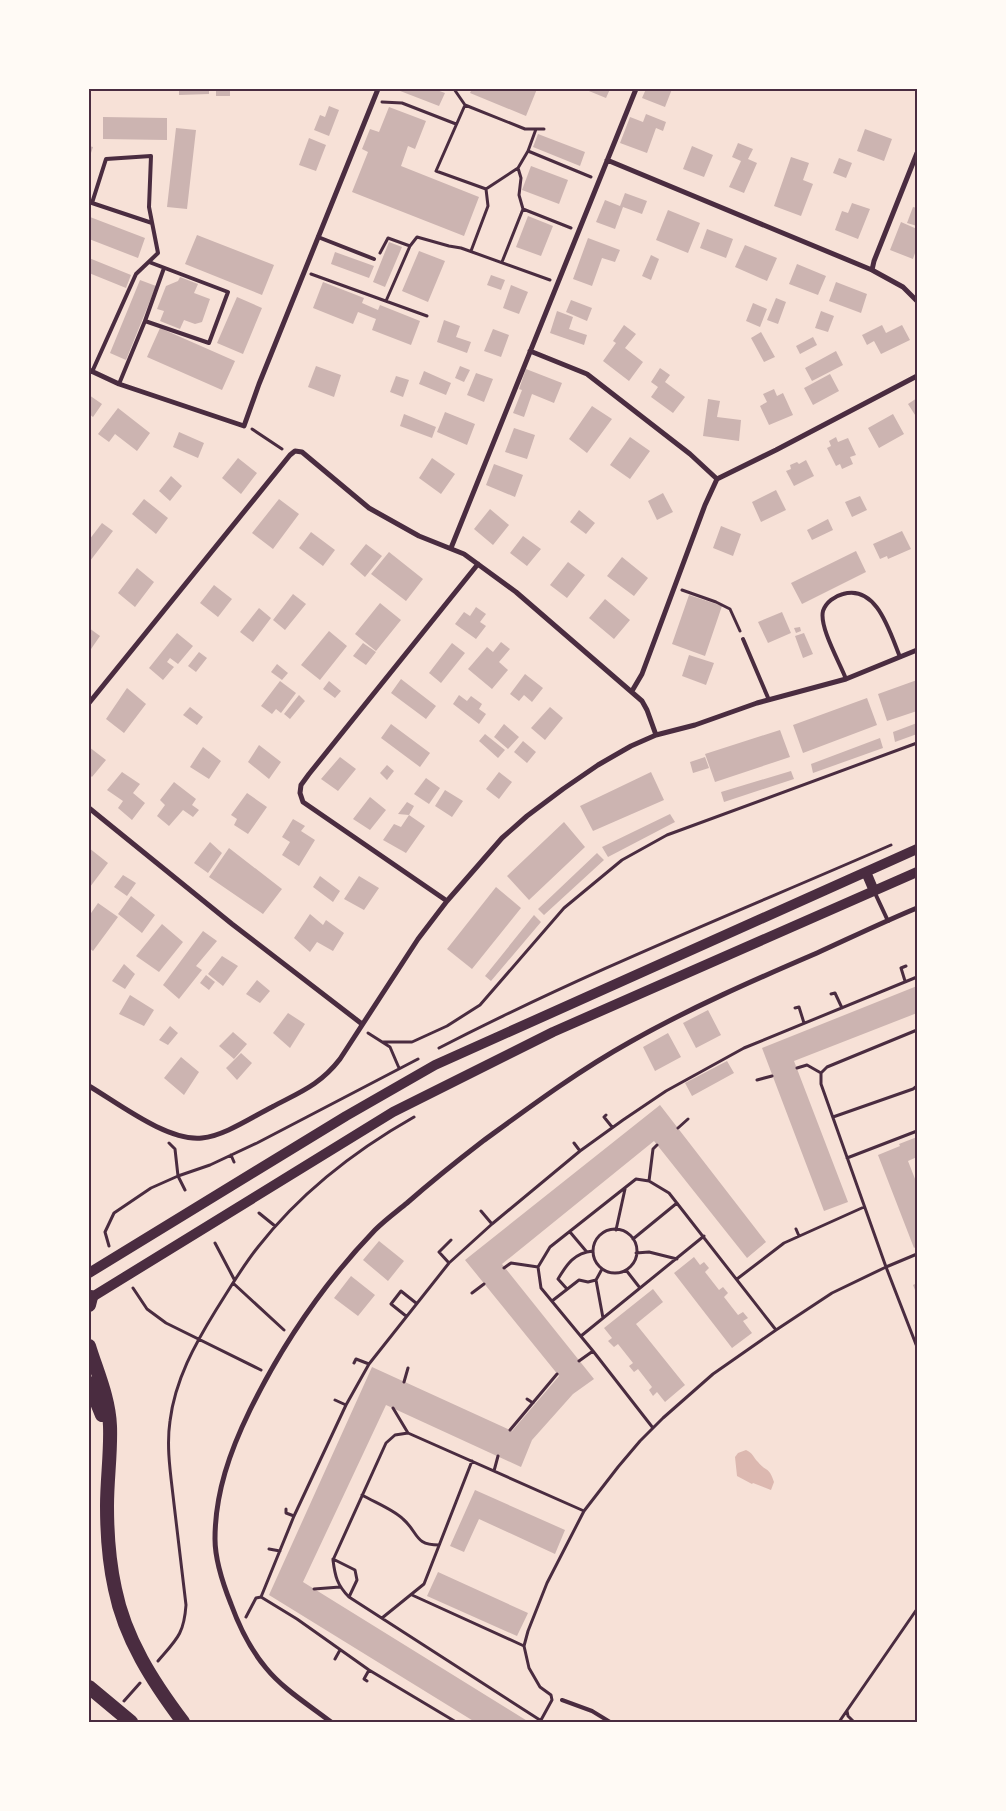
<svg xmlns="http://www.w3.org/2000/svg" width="1006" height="1811" viewBox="0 0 1006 1811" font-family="'Nunito Sans',sans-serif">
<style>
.water{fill:#dcb8b0}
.building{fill:#ccb4b1}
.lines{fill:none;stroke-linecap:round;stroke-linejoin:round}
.path{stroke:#4a2c40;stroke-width:3}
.service{stroke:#4a2c40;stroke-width:4}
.minor{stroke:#4a2c40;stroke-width:5}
.secondary{stroke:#4a2c40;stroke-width:10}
.motorway{stroke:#4a2c40;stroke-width:14}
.neatline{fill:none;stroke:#4a2c40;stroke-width:2}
</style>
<rect width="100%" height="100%" fill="#f7e1d7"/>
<path class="water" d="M746 1450C753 1453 753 1457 758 1462 766 1472 769 1466 774 1482L771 1490 753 1483 752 1484 737 1476 735 1457 738 1453Z"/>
<path class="building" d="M179 89H209V94L179 95Z
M216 89H230V96H216Z
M395 89H434L445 93 439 106Z
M472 89H537L526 116 470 93Z
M584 89H610L606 98Z
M646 89H672L665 107 642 98Z
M329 106 339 110 329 136 314 130 320 115 325 117Z
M389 107 426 121 415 149 408 146 401 166 479 197 464 236 352 192 368 152 362 149 370 129 379 132Z
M646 114 666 122 663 131 656 128 647 153 620 143 630 117 643 122Z
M103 117 167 118V140L103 139Z
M176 128 196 130 187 209 167 207Z
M865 129 892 139 884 161 857 151Z
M538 134 585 152 580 166 533 147Z
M309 138 326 145 316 171 299 165Z
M738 143 753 149 748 159 757 163 744 193 729 187 741 161 732 157Z
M89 146 93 147 89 159Z
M692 146 713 155 704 177 683 169Z
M791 157 809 163 803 180 813 184 801 216 774 206Z
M839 158 852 163 846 178 833 173Z
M531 166 568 180 559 204 522 190Z
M625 193 647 201 642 214 623 207 615 229 596 222 605 200 620 206Z
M852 203 870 209 858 239 835 230 842 211 848 213Z
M913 207 917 208V226L907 223Z
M668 210 700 223 688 253 656 240Z
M528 216 553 226 541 256 516 247Z
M90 217 145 238 138 258 89 239Z
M901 222 917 229V247L913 259 890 250Z
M707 229 733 239 726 258 700 248Z
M197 235 274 265 262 295 185 264Z
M588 238 620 250 615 262 602 258 592 286 573 279Z
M389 242 402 247 385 287 373 282Z
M745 245 777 258 767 281 735 267Z
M419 251 445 261 428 302 402 291Z
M335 252 374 266 369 278 331 264Z
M651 255 659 259 651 280 642 276Z
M89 258 131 275 126 288 89 273Z
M797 264 826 276 818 295 789 284Z
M491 275 505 280 501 290 487 285Z
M180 277 198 284 194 293 210 299 202 322 195 324 184 320 180 329 160 321 164 311 157 309 166 286 178 281Z
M140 280 156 286 126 360 110 353Z
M323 282 364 298 362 303 378 310 380 305 420 321 411 345 372 330 376 319 358 312 353 324 313 308Z
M836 282 867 294 861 313 829 301Z
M511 285 528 292 519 314 503 308Z
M237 297 262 308 243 354 217 343Z
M776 298 786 302 778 324 767 320Z
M571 300 592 308 587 321 566 312Z
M753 303 767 309 760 327 746 321Z
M557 311 573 317 569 329 587 335 584 345 550 333Z
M821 311 834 316 828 332 815 328Z
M444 320 460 326 456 337 471 342 467 353 437 342Z
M624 325 636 334 625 348 643 362 629 381 603 361 616 343 613 341Z
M882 325 886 333 902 325 910 340 881 354 874 341 867 345 862 335Z
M160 328 235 361 222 390 147 357Z
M493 329 509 335 501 357 484 351Z
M761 332 775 357 764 362 751 338Z
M813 337 817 345 800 354 796 346Z
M836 351 843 365 812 381 805 368Z
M316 366 341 375 334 397 308 387Z
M460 366 470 370 464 382 455 378Z
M660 368 670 375 665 382 685 397 673 413 651 397 658 387 651 382Z
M526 369 562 383 554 403 532 394 524 417 513 413 522 390 519 389Z
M424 371 451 383 446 395 419 384Z
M476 373 493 379 484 402 467 395Z
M830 374 839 391 813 405 804 388Z
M396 376 409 380 403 397 390 392Z
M774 389 777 396 783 393 793 415 769 425 760 406 767 402 763 394Z
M89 395 102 404 93 417 89 414Z
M917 398V418L908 404Z
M708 399 720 401 717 417 741 420 739 441 703 436Z
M592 406 612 419 587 453 569 439Z
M118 408 150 433 137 451 115 434 109 442 98 434Z
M445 412 475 424 467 445 437 432Z
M404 414 436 427 432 438 400 426Z
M893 414 904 434 879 448 868 428Z
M514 428 535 435 527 459 505 452Z
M179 432 204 443 198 458 173 447Z
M630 437 650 451 630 479 610 465Z
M836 437 838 442 848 438 856 455 850 457 853 464 842 469 840 464 836 466 827 448 831 446 829 441Z
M238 458 257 473 241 494 222 478Z
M432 458 455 474 441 494 419 478Z
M806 460 814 476 794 486 786 471 791 469 790 465 797 462 799 464Z
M494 464 523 475 515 497 486 485Z
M171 476 182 486 170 501 159 491Z
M776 490 786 510 761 522 752 502Z
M663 493 673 512 657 520 648 501Z
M860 496 867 510 852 517 845 502Z
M144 499 168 518 156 534 132 514Z
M279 499 299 514 273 549 252 533Z
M490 509 509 525 493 545 474 529Z
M579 510 595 523 586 534 570 522Z
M828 519 833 530 812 540 807 530Z
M102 523 113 531 90 561 89 540Z
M721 526 741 534 733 556 713 548Z
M902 531 911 549 888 559 887 556 880 559 873 544Z
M311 532 335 550 323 566 299 548Z
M523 536 541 549 527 566 510 553Z
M366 544 382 556 365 577 350 564Z
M856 551 866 572 802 604 791 583Z
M389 552 423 579 406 601 371 574Z
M622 557 648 578 634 596 607 576Z
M568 562 585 575 567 598 550 585Z
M137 568 154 582 135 607 118 593Z
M214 585 232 599 218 617 200 603Z
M293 594 306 604 285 630 273 620Z
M689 595 722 606 705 656 672 644Z
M605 599 630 620 614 639 589 618Z
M380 603 401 620 376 651 355 634Z
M476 607 486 614 480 622 486 626 476 639 455 624 464 612 470 616Z
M259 608 271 618 253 642 240 632Z
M782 612 791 633 768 643 758 622Z
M800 627 801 631 796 633 794 628Z
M89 628 100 636 89 652Z
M329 631 347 646 320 680 301 665Z
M177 633 193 646 178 664 170 658 167 662 174 667 163 680 149 668Z
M804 633 813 654 803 658 795 636Z
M501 642 510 649 499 662 508 670 492 689 468 669 487 647 493 652Z
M363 643 376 652 366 665 353 656Z
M452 643 465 653 441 683 429 673Z
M199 652 207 658 196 672 188 666Z
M689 655 714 663 706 685 682 676Z
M277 664 288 673 282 680 271 672Z
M525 674 543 688 532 702 524 695 519 701 510 694Z
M401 679 436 706 426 719 391 693Z
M917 680V711L887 721 878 694Z
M280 681 296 693 281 713 276 709 272 714 261 706Z
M329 681 341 691 335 698 323 689Z
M127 688 146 704 124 733 106 719Z
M299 695 305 701 290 719 284 714Z
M459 695 467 701 471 696 482 704 479 709 486 714 479 724 453 704Z
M867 698 877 725 803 753 793 725Z
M190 707 203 717 197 725 183 715Z
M550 707 563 718 545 740 531 728Z
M917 723V734L895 742 893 732Z
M391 724 430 753 420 767 381 738Z
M504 724 519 737 508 749 494 737Z
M780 730 790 757 715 782 705 754Z
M485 734 505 750 498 758 479 741Z
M880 738 883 748 813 773 811 764Z
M523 741 536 752 527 763 514 752Z
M259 745 281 762 269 779 248 762Z
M89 747 106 760 92 777 89 774Z
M203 747 221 761 209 779 190 767Z
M340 757 356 769 338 791 321 779Z
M705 757 709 768 693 773 690 762Z
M387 765 394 771 387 780 380 773Z
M791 771 794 779 724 802 721 792Z
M122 772 140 784 133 793 145 803 132 820 118 808 123 801 107 790Z
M499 772 512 782 499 799 486 789Z
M651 772 664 800 593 831 580 806Z
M426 778 440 788 429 804 414 794Z
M174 782 196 799 192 805 199 810 193 817 183 810 169 826 157 816 165 805 160 800Z
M445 790 463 801 452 817 435 806Z
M247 793 267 807 248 834 234 825 237 819 231 815Z
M370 797 386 810 370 830 353 819Z
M407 802 414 806 409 815 398 814Z
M670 814 675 822 608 857 602 847Z
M409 815 425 826 406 853 383 840 394 824 401 827Z
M293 819 305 826 301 831 315 840 299 866 282 855 290 842 282 837Z
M564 822 585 847 529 900 507 876Z
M210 842 222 853 208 873 194 863Z
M89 848 108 863 90 887 89 886Z
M229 848 282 889 263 914 209 877Z
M597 853 604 860 544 915 538 909Z
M123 875 136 883 127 896 114 887Z
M320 876 340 891 333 902 313 887Z
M359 876 379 888 364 910 344 899Z
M496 887 521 908 472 969 447 949Z
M131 896 155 915 142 933 118 914Z
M98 903 118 917 93 951 89 948V916Z
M310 914 323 925 326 920 344 933 333 951 317 942 310 952 294 938Z
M534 915 541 922 491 981 485 976Z
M162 924 183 942 159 972 136 956Z
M203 931 217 941 196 966 202 970 179 999 163 985Z
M222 956 238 966 223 986 208 974Z
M124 964 135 974 125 989 112 981Z
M206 975 215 982 209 990 200 983Z
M257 980 270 991 260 1003 246 994Z
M917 986V1013L794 1061 848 1202 824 1211 762 1048Z
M130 995 154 1010 144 1026 119 1014Z
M708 1010 721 1035 696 1048 683 1023Z
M288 1013 305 1024 290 1048 273 1033Z
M170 1026 178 1033 168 1045 159 1040Z
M233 1032 247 1044 234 1059 219 1046Z
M668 1033 681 1057 655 1071 643 1047Z
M241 1053 252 1063 237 1080 226 1068Z
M181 1057 199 1072 184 1095 164 1078Z
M727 1061 734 1073 692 1096 685 1083Z
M660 1105 766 1242 747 1258 654 1141 502 1264 594 1379 573 1394 532 1440 521 1467 386 1405 303 1582 529 1722H475L269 1595 372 1367 512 1431 559 1376 465 1260Z
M917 1137V1157L908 1161 917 1184V1246L914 1248 878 1155 900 1146 899 1144Z
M379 1241 404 1261 388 1281 363 1260Z
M694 1257 700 1265 704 1262 709 1268 705 1272 719 1290 723 1287 728 1293 724 1297 738 1315 743 1312 748 1318 743 1321 752 1333 732 1348 674 1273Z
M351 1276 375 1295 358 1316 334 1298Z
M917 1283V1295L913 1285Z
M653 1289 663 1302 636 1324 685 1385 665 1402 657 1392 653 1396 649 1390 652 1387 638 1369 634 1372 629 1366 633 1363 618 1344 614 1347 608 1341 612 1338 604 1328Z
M475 1490 565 1530 555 1554 479 1519 464 1552 450 1546Z
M438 1572 528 1613 517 1636 427 1596Z"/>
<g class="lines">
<path class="path" d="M454 89 465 105 525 129H544
M382 102 402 103 456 124
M465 105 436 171 486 189 518 168 528 151 536 129
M528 151 591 177
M523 209 571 228
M471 251 488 206 486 189
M380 253 388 238 410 246 417 237 449 246 461 248 550 280
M502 262 523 209 519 195 521 178 518 168
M311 274 427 316
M386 301 410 246
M252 429 282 449
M682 590 716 602 730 609 740 631
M905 981 901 968 906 966
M831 994 835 993 842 1008
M795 1008 799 1007 804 1023
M917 1030 827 1067 821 1073V1084L886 1267 917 1347
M368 1033 390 1047 399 1068
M383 1042H412L447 1026 480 1005 564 908 622 860 667 835 917 743
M439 1048C586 972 740 911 891 845
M797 1068 807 1065 821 1073
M757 1080 772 1076
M606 1115 604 1117 612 1127
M833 1117 913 1089 917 1086
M678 1128 688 1119
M169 1143 175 1149 178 1176 185 1190
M574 1143 580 1151
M231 1155 234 1162
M847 1158 917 1131
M649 1181 653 1149 657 1145
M481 1211 492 1224
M259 1213 275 1226
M796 1229 799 1236
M593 1251a22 22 0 1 1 44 0a22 22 0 1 1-44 0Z
M616 1230 625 1189
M570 1232 586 1251
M633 1239 677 1203
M215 1243 234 1279
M109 1246 105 1232 114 1213 151 1188 178 1176 210 1165 257 1143 418 1059
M636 1253 649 1252 677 1259
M449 1263 439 1252 451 1240
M504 1268 511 1263 538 1267
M626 1270 640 1288
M737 1279 784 1243 864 1207
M596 1280 603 1318
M233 1283 284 1330
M133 1288 147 1309 166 1323 261 1370
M567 1289 558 1279C567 1264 574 1253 593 1251
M472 1293 484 1284
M552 1301 579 1280 588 1282 596 1280 602 1269
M406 1316 391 1304 401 1291 416 1303
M581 1336 704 1236
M579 1361 593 1351
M354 1363 356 1359 369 1364
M404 1382 408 1368
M527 1399 533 1403
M335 1400 346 1405
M393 1408 408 1433
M653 1428 593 1351 541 1288 538 1267 550 1247 636 1179 649 1181 669 1193 776 1330
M510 1430 557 1374
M494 1471 498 1456
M362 1495C374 1502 394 1510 403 1519 419 1533 414 1545 439 1545
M286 1509V1513L294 1516
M269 1549 280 1551
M333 1559 355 1570 357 1580 349 1597
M314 1589 340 1587
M412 1595 524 1646
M246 1617 256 1598 261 1597
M382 1618 424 1584 472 1461
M335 1659 340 1650
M158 1661C177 1639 184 1634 186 1605 182 1571 178 1537 174 1504 171 1476 166 1448 170 1421 175 1380 195 1344 216 1310 230 1288 242 1267 258 1247 301 1192 354 1151 414 1117
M367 1681 364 1679 369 1670
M124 1701 140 1683
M847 1711 848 1716 854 1722
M541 1720 552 1700 551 1695 540 1687 529 1668 524 1646 528 1631 547 1583 584 1511 618 1467 640 1441 663 1418 713 1374 776 1330 832 1293 886 1267 917 1254
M456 1722 369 1670 297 1619 261 1597 294 1516 346 1405 369 1364 449 1263 492 1224 580 1151 623 1120 666 1091 744 1048 917 977
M543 1722 349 1597C337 1585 335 1576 333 1560L386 1443 395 1435 408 1433 584 1511
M839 1722 917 1609"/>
<path class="service" d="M318 237 374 259
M149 262 228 292 209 343 145 321 164 268
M92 372 136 274 158 253 149 207 151 156 106 159 92 203 152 223
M119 384 145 321
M743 639 769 700
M846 679C840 663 819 627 823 611 826 602 835 596 843 594 877 584 890 633 900 657
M874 891 888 921
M562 1700 592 1711 610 1722"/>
<path class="minor" d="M607 160 872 270 903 287 917 301
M872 270 874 261 917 153
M530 351 587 374 690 454 717 479
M89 370 119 384 244 426 259 384 378 89
M451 548 636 89
M632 691 642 674 705 505 717 479 776 450 917 376
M89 703 290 455 295 451 302 452 369 508 419 536 464 554 516 592 642 701 647 710 656 735
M89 808 232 924 362 1024
M447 901 303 802 300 793 301 785 309 774 478 564
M89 1086C118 1103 168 1142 202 1138 224 1136 252 1117 272 1107 300 1092 320 1085 340 1059L418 939 447 901 502 838 527 816 563 789 598 765 631 746 656 735 695 725 757 703 846 679 917 650
M331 1722C309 1705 283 1689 266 1668 250 1649 239 1626 231 1604 223 1584 215 1559 215 1539 215 1493 230 1451 250 1410 282 1345 324 1283 375 1230 385 1220 396 1212 407 1203 432 1181 457 1161 483 1141 531 1106 578 1071 630 1042 690 1008 754 980 817 953 850 938 883 922 917 908"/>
<path class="secondary" d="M866 872 874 891
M89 1273 346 1116 435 1065 917 849
M89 1299 393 1112 553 1032 917 872"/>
<path class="motorway" d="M89 1305 91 1297
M89 1346C97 1372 109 1398 110 1426 111 1453 107 1479 107 1506 107 1533 109 1562 115 1589 125 1639 153 1682 183 1722
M89 1383 102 1415
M89 1687 131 1722"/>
</g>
<rect width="1006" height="1811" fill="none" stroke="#fffaf5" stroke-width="180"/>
<rect x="90" y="90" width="826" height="1631" class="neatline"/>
</svg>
